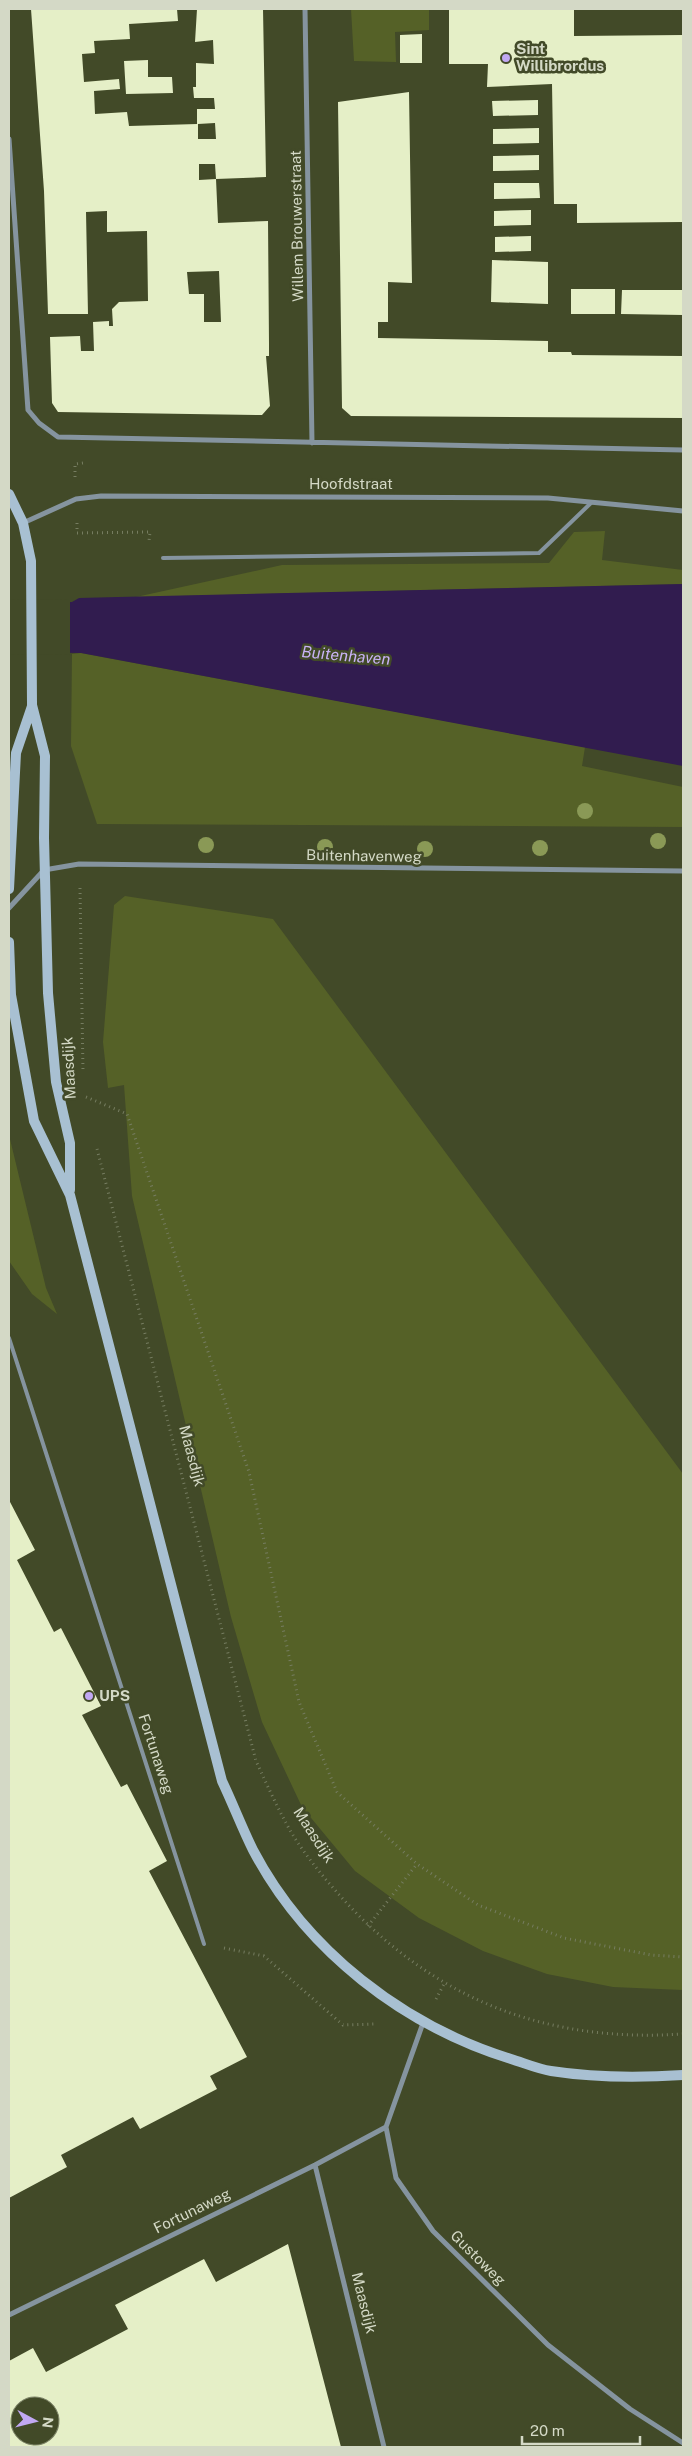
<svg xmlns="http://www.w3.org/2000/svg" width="692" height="2456" viewBox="0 0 692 2456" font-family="'Public Sans',sans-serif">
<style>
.green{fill:#556127}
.water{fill:#311c4f}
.pier{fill:#424a28}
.building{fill:#e5efc7;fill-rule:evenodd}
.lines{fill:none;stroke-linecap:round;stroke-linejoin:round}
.path{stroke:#767d61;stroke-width:3;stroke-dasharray:1 4;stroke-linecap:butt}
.lane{stroke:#85949f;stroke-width:4}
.street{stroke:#85949f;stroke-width:5}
.secondary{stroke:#a8c0d2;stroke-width:10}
.tree{fill:#8a9956}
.poi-dot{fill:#c1a8f3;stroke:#424a28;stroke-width:2}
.labels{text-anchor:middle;stroke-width:5;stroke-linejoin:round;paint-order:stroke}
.poi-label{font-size:15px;font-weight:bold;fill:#d4d9c6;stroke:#424a28;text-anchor:start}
.street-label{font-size:15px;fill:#d4d9c6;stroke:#424a28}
.water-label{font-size:16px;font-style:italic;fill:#c8b2f5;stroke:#424a28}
</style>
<rect width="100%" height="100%" fill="#424a28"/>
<path class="green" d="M351 9H429V30L395 32 396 62 354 61Z
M605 531 602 560 683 570V584L136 597 282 565 549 563 574 532Z
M81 653 585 747 582 766 683 787V827L97 824 71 746 72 654Z
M125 896 273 919 683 1474V1990L613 1987 547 1974 483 1951 419 1918 355 1871 302 1807 262 1722 231 1617 132 1196 124 1085 108 1088 103 1042 114 905Z
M9 1135 46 1288 57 1314 32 1294 9 1261Z"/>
<path class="water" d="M683 584V766L81 653 9 652V601L72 602 79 598 118 597Z"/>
<path class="pier" d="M9 599 70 600V655L9 654Z"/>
<path class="building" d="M31 9H177L178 21 129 24 130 39 94 41 95 53 82 54 84 82 119 79 120 89 94 91 95 114 127 112 129 126 197 124V109H215L214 98H194L193 87H196V63L214 64 213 40 195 42 197 9H263L266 177 216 179 215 164H199V180L216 179 218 223 268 221 269 344V356H266L270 406 262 415 58 412 52 403 50 337 80 336 81 351H94L93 322 109 321V326H113L112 309 119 302 148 301 147 231 107 232V211L86 212 88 314H48L44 191ZM215 123 216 139H198V124ZM219 271 221 322H204V294H189L187 272Z
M449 9H574V36L683 35V222L577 223V204H554L552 84 487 87 488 64H449Z
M422 34V63H400V35Z
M148 60V77H172L173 93 126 94 124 61Z
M409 92 412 283 388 282V322H378V338L548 341V352H571L572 355 683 356V418L351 416 342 408 338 102Z
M538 100V115L493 116 492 101Z
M539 128V143L493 144V129Z
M539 155V170L493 171V156Z
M494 183H539L540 198 494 199Z
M531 210V225L494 226V211Z
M531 236V251L495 252V237Z
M492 260 548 262V304L491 302Z
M571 289H615V314H571Z
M622 290H683V315L621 314Z
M9 1500 35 1550 17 1560 54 1632 61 1628 101 1706 82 1715 121 1787 127 1784 167 1861 149 1871 247 2057 210 2076 217 2089 140 2129 133 2117 61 2155 67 2167 9 2198Z
M288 2244 341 2447H9V2361L33 2348 46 2372 128 2329 115 2305 204 2259 216 2282ZM20 2406H50V2436H20Z"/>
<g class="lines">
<path class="path" d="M75 477V464L83 463
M77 523V533L150 532 149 541
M80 888 83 1072
M86 1097 127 1114 249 1472 299 1702 337 1792 417 1864 478 1905 564 1938 651 1955 683 1957
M97 1149 256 1761C267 1785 278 1809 291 1832 305 1855 324 1878 342 1898 435 2000 546 2043 683 2034
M368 1926 417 1864
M224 1948 264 1956 343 2025 376 2024
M436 1999 444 1984"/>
<path class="lane" d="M163 558 539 553 592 502
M9 1338 204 1944"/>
<path class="street" d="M305 9 312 443
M9 139 28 410 39 423 58 437 683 450
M23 523 76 499 101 496 548 498 683 511
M9 908 44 870 79 864 683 871
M423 2023 386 2127 396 2178 433 2231 548 2345 630 2409 683 2443
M315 2165 384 2447
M9 2315 315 2165 386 2127"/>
<path class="secondary" d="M9 494 23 523 31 561 32 705 45 756 44 838 48 993 56 1082 70 1143V1190
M9 889 16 753 32 706
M9 942 11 995 34 1121 70 1195 222 1781C233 1804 242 1828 253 1850 306 1951 404 2026 511 2059 524 2063 538 2069 551 2071 596 2078 638 2078 683 2075"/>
</g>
<g class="tree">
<circle cx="585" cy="811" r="8"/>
<circle cx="658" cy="841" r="8"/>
<circle cx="206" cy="845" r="8"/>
<circle cx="325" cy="847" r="8"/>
<circle cx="540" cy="848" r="8"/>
<circle cx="425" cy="849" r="8"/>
</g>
<g class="poi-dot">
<circle cx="506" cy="58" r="5"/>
<circle cx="89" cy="1696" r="5"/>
</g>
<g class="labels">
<g class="poi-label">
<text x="516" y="54">Sint<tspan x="516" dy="17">Willibrordus</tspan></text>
<text x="99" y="1701">UPS</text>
</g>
<g class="street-label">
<text transform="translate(297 226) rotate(-91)" y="5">Willem Brouwerstraat</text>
<text x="351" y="489">Hoofdstraat</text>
<text transform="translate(364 856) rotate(1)" y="5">Buitenhavenweg</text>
<text transform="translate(69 1068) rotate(-93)" y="5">Maasdijk</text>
<text transform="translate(192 1456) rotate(75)" y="5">Maasdijk</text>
<text transform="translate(156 1754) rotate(72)" y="5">Fortunaweg</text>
<text transform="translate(314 1835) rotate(57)" y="5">Maasdijk</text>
<text transform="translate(192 2211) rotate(-26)" y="5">Fortunaweg</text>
<text transform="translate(478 2258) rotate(45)" y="5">Gustoweg</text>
<text transform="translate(364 2303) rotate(76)" y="5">Maasdijk</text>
</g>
<g class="water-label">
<text transform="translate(346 655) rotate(5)" y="6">Buitenhaven</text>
</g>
</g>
<rect width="692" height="2456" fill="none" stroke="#d4d9c6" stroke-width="20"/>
<g transform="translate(35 2421) rotate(97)"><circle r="24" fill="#424a28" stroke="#7c8367"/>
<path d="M0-4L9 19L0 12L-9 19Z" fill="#c1a8f3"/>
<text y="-8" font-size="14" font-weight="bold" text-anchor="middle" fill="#d4d9c6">N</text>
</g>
<path d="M522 2436v8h118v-8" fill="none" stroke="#d4d9c6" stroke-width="2.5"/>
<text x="530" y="2436" font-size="15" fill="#d4d9c6" stroke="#424a28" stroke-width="4" paint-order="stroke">20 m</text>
</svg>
